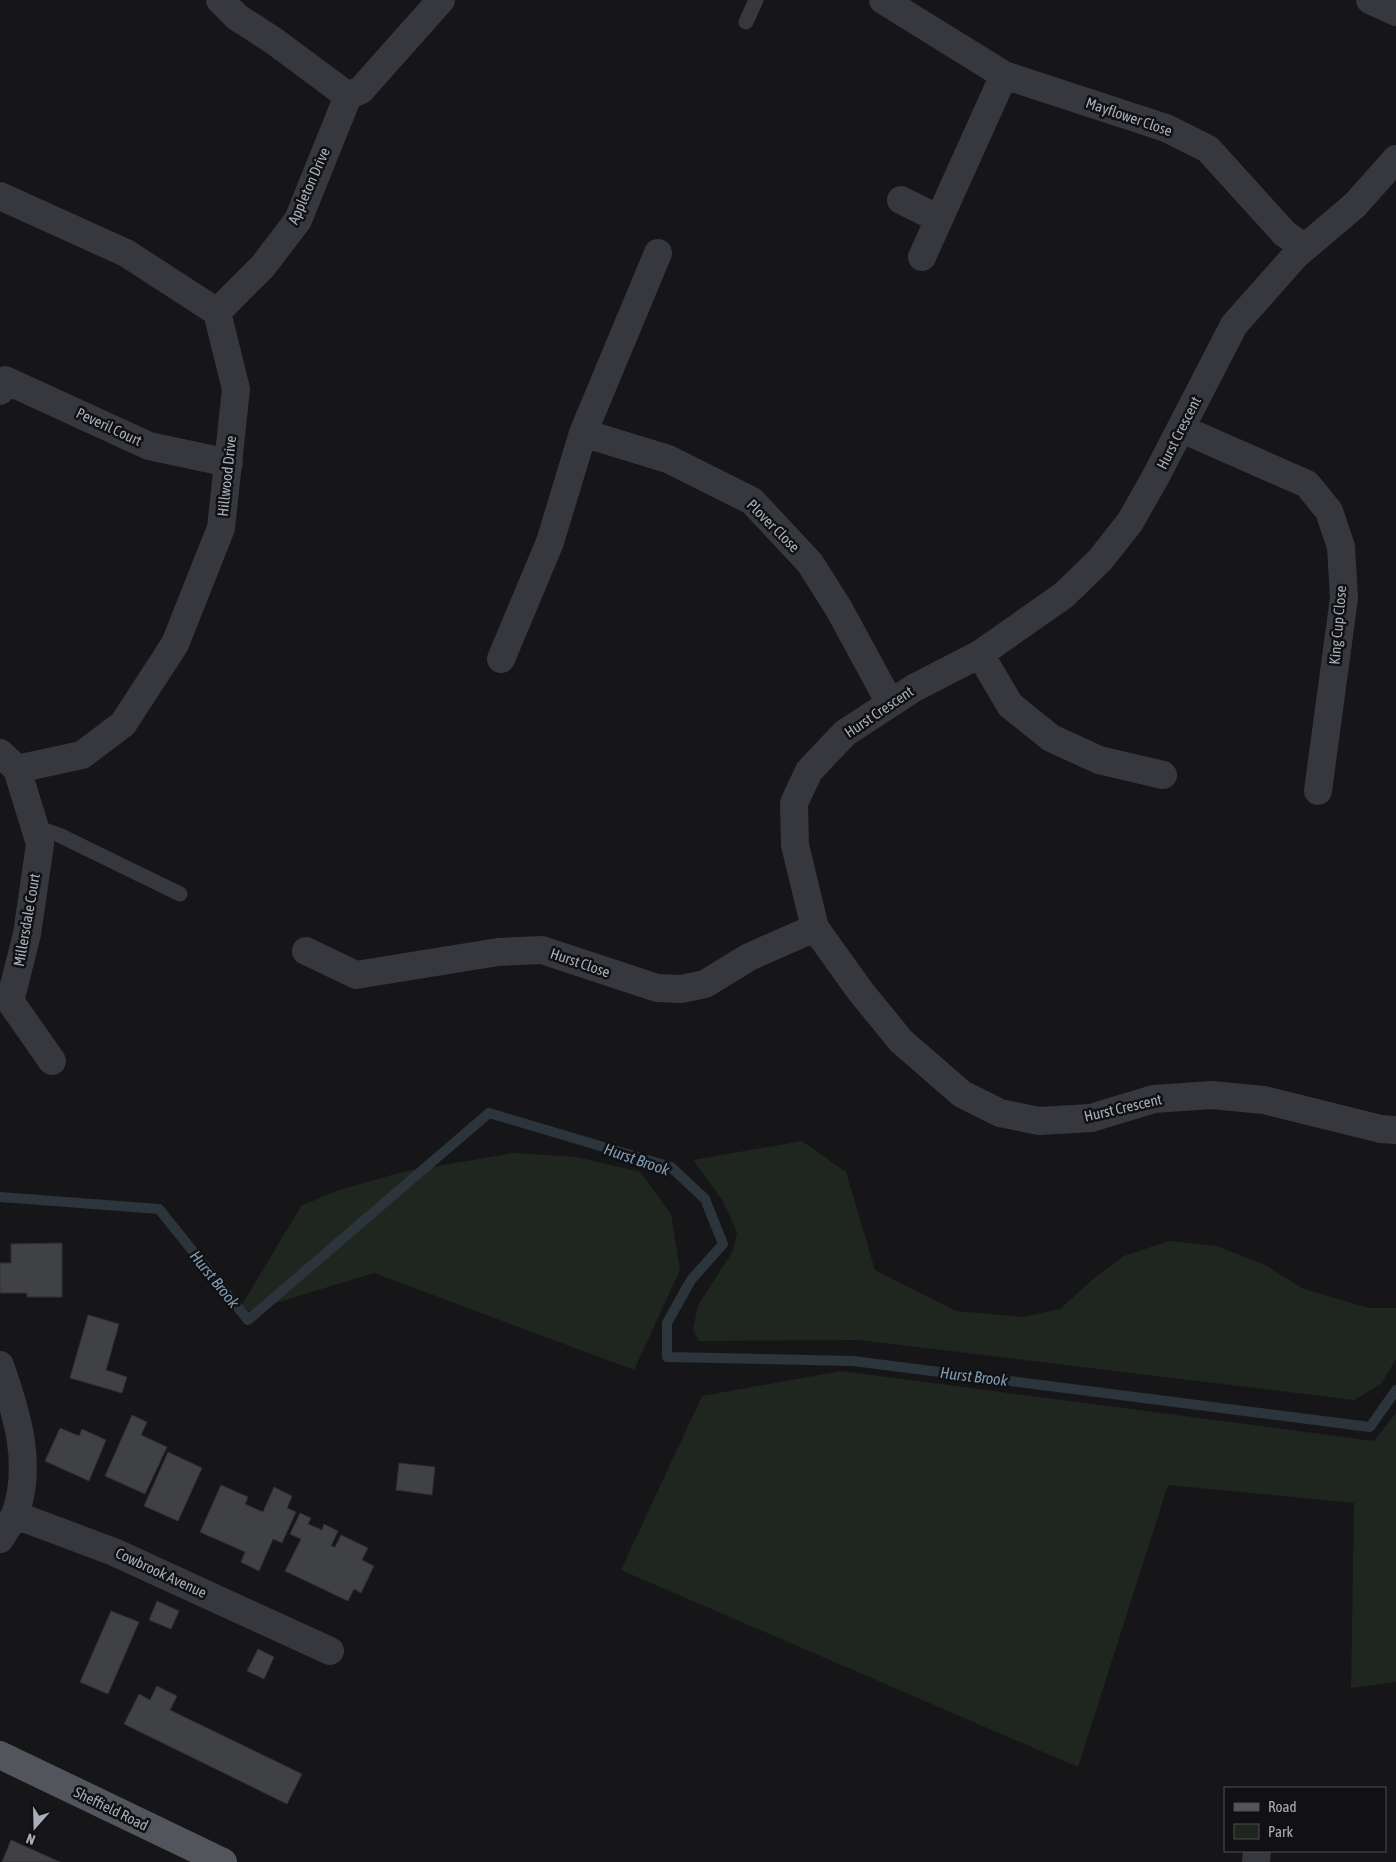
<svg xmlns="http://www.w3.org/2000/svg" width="1396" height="1862" viewBox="0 0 1396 1862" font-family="'Asap Condensed',sans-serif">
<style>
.green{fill:#1e261f}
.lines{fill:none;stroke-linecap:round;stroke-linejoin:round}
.stream{stroke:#2c353c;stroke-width:10}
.building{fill:#404145;stroke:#303034}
.service{stroke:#37383d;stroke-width:15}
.minor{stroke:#37383d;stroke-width:28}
.primary{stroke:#53555c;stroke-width:28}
.labels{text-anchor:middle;stroke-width:5;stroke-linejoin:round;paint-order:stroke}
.street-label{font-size:15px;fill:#a8adb8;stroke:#111113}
.water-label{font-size:16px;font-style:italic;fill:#7f9bb3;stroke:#111113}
</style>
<rect width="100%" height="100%" fill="#161618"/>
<path class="green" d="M802 1141 846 1172 875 1270 956 1311 1023 1317 1060 1309 1093 1279 1124 1256 1169 1241 1217 1246 1265 1265 1304 1289 1369 1308H1396V1359L1381 1384 1354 1400 860 1340 699 1341 693 1330 698 1305 733 1251 737 1232 722 1200 693 1160Z
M514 1153 577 1157 640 1172 671 1214 680 1270 634 1370 374 1273 236 1315 301 1206 336 1191 402 1172Z
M841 1371 1374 1441 1396 1413V1682L1351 1688 1354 1503 1168 1485 1078 1767 621 1570 702 1396Z"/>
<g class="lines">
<path class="stream" d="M0 1197 159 1209 248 1320 489 1113 671 1167 705 1199 723 1244 691 1280 667 1323V1357L853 1361 1370 1427 1396 1390"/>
</g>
<path class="building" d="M62 1243V1297H27V1293H0V1263H11V1244Z
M88 1315 119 1324 106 1370 127 1377 122 1393 70 1378Z
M132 1415 147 1422 141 1435 167 1447 145 1494 105 1476Z
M60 1428 79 1436 82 1429 106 1440 89 1481 45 1461Z
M168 1452 202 1468 178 1521 144 1506Z
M399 1463 435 1467 432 1495 396 1490Z
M221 1485 248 1497 245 1504 263 1512 274 1487 292 1496 287 1508 296 1512 282 1543 273 1539 259 1571 241 1562 245 1552 200 1532Z
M300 1513 311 1518 308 1524 322 1530 324 1524 338 1531 331 1546 335 1547 341 1535 368 1548 362 1560 374 1566 361 1593 354 1589 348 1601 285 1571 301 1539 290 1534Z
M157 1601 179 1611 171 1629 149 1620Z
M111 1611 139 1622 108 1694 80 1682Z
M258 1649 274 1657 264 1679 247 1671Z
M157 1686 177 1696 170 1710 302 1774 287 1804 124 1724 139 1694 150 1700Z
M11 1840 60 1862H2Z"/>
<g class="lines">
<path class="service" d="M746 22 756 0
M36 827 59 835 180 894"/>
<path class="minor" d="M883 0 1004 75 1166 128 1208 149 1285 234 1304 247
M1370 0 1396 12
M348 96 361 90 441 0
M1396 159 1355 205 1296 255 1234 325 1155 478 1130 522 1100 560 1064 595 980 654 914 688 845 733 809 771 794 803 795 845 815 928 861 992 901 1041 962 1094 1000 1113 1039 1121 1091 1118 1154 1099 1211 1095 1264 1100 1381 1129 1396 1130
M0 196 126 253 217 312 236 389 221 528 175 644 123 724 82 755 17 769 0 753
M901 200 939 219
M922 257 1004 75
M217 312 263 266 298 220 348 96 274 41 237 17 220 0
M0 391 5 380 149 446 229 463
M1182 429 1307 484 1329 511 1341 547 1344 598 1318 791
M583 433 668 459 752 501 810 563 839 609 890 703
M980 654 1010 705 1051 738 1099 760 1163 775
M501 659 550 542 583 433 658 253
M17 769 40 844 27 934 10 1001 52 1061
M306 951 356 975 498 952 542 950 657 988 681 989 705 984 749 957 815 928
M0 1365C17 1414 33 1464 15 1515
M0 1539 15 1515 114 1552 330 1651
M1256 1862 1257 1851"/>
<path class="primary" d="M0 1755 223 1862"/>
</g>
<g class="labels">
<g class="street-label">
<text transform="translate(1129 117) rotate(19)" y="5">Mayflower Close</text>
<text transform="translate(309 186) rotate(-66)" y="5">Appleton Drive</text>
<text transform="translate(109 427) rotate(25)" y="5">Peveril Court</text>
<text transform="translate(1179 433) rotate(-63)" y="5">Hurst Crescent</text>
<text transform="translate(227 476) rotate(-84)" y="5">Hillwood Drive</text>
<text transform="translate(773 526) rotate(45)" y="5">Plover Close</text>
<text transform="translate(1338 625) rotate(-85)" y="5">King Cup Close</text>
<text transform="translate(879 712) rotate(-34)" y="5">Hurst Crescent</text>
<text transform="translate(27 920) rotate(-80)" y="5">Millersdale Court</text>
<text transform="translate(580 963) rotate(19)" y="5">Hurst Close</text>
<text transform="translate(1123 1108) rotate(-13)" y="5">Hurst Crescent</text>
<text transform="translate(161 1573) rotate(25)" y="5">Cowbrook Avenue</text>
<text transform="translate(111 1809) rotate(26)" y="5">Sheffield Road</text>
</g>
<g class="water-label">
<text transform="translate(637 1159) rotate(19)" y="6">Hurst Brook</text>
<text transform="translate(215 1279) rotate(51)" y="6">Hurst Brook</text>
<text transform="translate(974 1376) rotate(7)" y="6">Hurst Brook</text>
</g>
</g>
<rect x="1224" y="1787" width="162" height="65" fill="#111113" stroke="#4d4f55"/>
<rect x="1234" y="1803" width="25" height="8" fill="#53555c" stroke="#4d4f55"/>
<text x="1268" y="1812" font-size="15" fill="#a8adb8">Road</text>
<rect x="1234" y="1824" width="25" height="15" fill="#1e261f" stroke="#4d4f55"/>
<text x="1268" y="1837" font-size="15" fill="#a8adb8">Park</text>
<g transform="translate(35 1827) rotate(200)" stroke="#111113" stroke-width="4" paint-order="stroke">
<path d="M0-4L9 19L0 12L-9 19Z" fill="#a8adb8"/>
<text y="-8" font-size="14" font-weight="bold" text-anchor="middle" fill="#a8adb8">N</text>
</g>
</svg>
